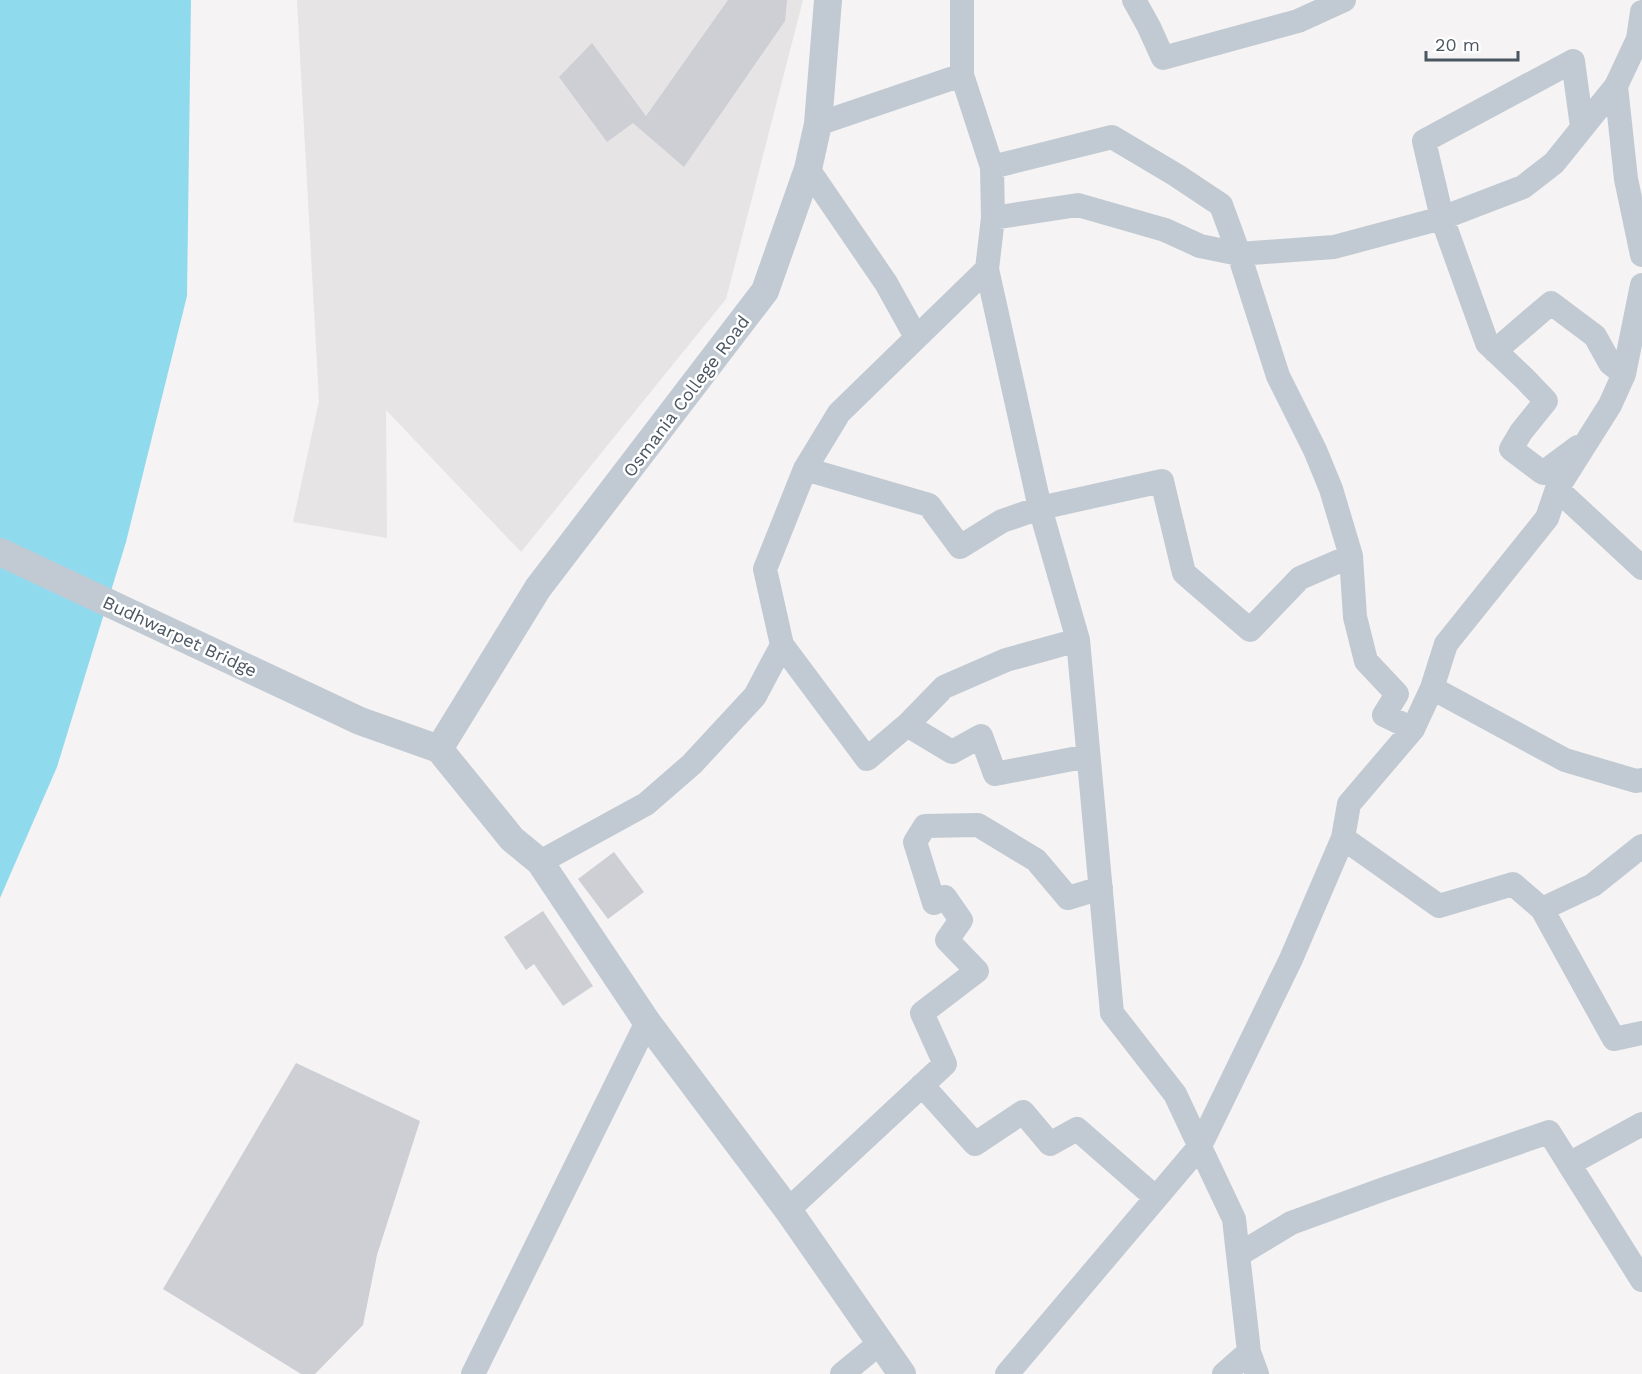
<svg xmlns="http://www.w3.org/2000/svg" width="1642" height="1374" viewBox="0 0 1642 1374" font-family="'Work Sans',sans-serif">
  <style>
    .education { fill: #e6e4e5 }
    .water { fill: #90daee }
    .building { fill: #cdcfd5 }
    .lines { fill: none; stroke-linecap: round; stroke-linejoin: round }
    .minor { stroke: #c1cad2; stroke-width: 24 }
    .tertiary { stroke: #c1cad2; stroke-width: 28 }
    .labels { text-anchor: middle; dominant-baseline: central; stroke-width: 5; stroke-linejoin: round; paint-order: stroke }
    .street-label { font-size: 18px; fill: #4a5661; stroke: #fff }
  </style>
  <rect width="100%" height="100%" fill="#f5f3f3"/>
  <path class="education" d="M 297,0 L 803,0 L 726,299 L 521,552 L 386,410 L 387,538 L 293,522 L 319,401 Z"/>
  <path class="water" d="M 0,0 L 191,0 L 187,296 L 126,542 L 57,767 L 0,898 Z"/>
  <path class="building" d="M 728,0 L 787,0 L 785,21 L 684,167 L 633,123 L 607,142 L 559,77 L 592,43 L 646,116 Z
    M 614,852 L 644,892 L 608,919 L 578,879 Z
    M 543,911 L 593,986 L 563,1006 L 534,964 L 526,970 L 504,937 Z
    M 296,1063 L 420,1121 L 377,1255 L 363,1325 L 315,1374 L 301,1374 L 163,1289 Z"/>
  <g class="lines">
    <path class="minor" d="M 962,0 L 962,75 L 992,167 L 993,218 L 987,269 L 1040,508 L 1078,640 L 1112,1013 L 1175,1094 L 1234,1219 L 1249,1352 L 1257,1374
      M 1134,0 L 1149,27 L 1163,58 L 1298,21 L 1344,0
      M 1616,86 L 1626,179 L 1642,255
      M 818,124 L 962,75
      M 992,167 L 1112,137 L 1176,175 L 1221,205 L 1239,254 L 1278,376 L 1315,450 L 1331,489 L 1351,556
      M 808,169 L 886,283 L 916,337
      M 993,218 L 1078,205 L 1165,230 L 1200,246 L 1239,254 L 1334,247 L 1442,218 L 1523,187 L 1554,163 L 1616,86 L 1638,39 L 1642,12
      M 1495,351 L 1551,303 L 1595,336 L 1610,363 L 1624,374
      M 1578,447 L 1543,473 L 1511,449 L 1521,432 L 1546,401 L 1525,379 L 1487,343 L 1442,218 L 1424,141 L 1573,61 L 1582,127
      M 805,469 L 929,505 L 960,547 L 1002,521 L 1040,508 L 1162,481 L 1184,573 L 1250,630 L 1300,578 L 1351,556 L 1355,617 L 1366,661 L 1397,694 L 1384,715 L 1413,729
      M 1557,489 L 1642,568
      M 782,645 L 867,759 L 907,725 L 952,752 L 981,736 L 995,774 L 1088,756
      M 1432,688 L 1565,760 L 1636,781 L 1642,780
      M 907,725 L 944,687 L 1006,660 L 1078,640
      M 1343,838 L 1439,906 L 1513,884 L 1542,909 L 1593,885 L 1642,846
      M 540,862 L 646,804 L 692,764 L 755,696 L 782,645 L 765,569 L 805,469 L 839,413 L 987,269
      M 1542,909 L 1614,1039 L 1642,1033
      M 922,1085 L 975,1144 L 1023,1112 L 1050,1144 L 1077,1129 L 1156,1198
      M 1569,1164 L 1642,1280
      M 788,1210 L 945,1064 L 922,1013 L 977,971 L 947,940 L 961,920 L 945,897 L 934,903 L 915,842 L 925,826 L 978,825 L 1036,860 L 1068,898 L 1101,888
      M 1238,1255 L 1291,1223 L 1384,1189 L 1549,1132 L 1569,1164 L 1642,1124
      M 473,1374 L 647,1022
      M 842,1374 L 880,1343
      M 1007,1374 L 1200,1146 L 1291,959 L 1343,838 L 1349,804 L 1413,729 L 1432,688 L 1446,644 L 1547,518 L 1557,489 L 1610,405 L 1624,374 L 1642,285
      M 1224,1374 L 1249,1352"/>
    <path class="tertiary" d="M 0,552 L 360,721 L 439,749 L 512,839 L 540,862 L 647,1022 L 788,1210 L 902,1374
      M 439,749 L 538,588 L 765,291 L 808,169 L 818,124 L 828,0"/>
  </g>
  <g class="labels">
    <g class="street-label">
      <text transform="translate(686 396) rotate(-53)">Osmania College Road</text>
      <text transform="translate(180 636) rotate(25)">Budhwarpet Bridge</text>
    </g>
  </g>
  <path d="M1426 51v9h92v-9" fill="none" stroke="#4a5661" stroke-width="3"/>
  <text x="1435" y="51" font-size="18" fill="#4a5661" stroke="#ffffff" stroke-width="4.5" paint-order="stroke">20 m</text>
</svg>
